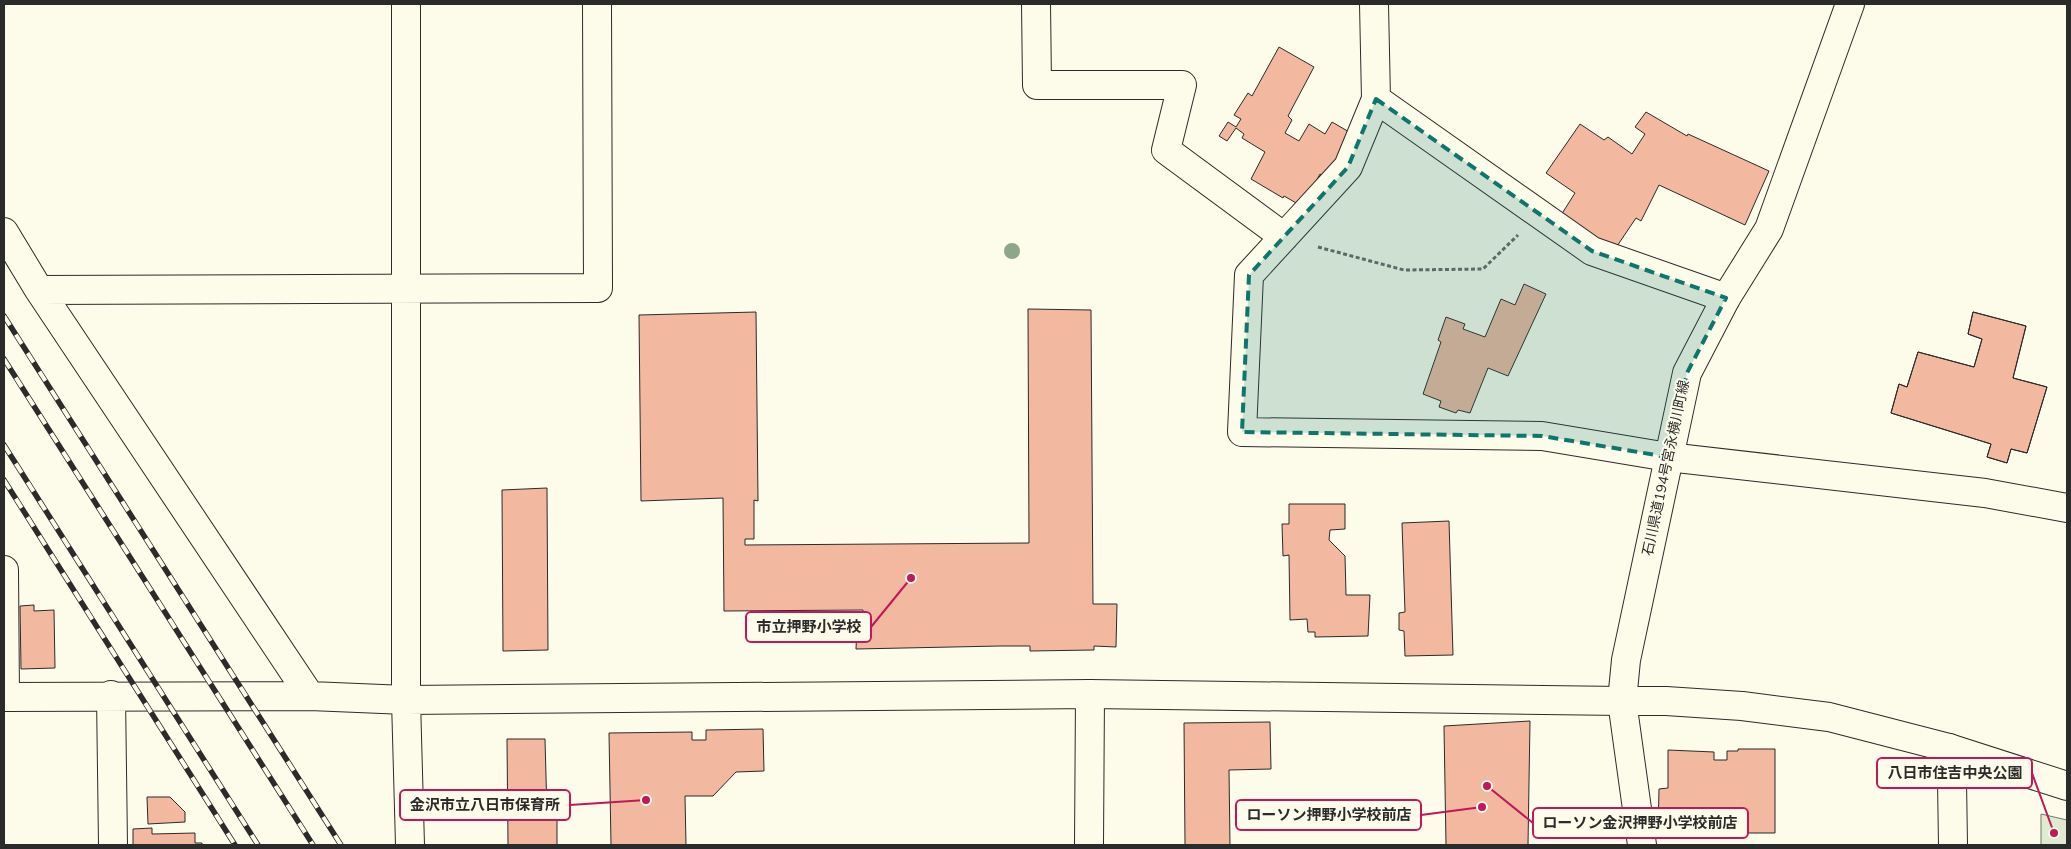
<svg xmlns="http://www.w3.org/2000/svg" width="2071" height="849" viewBox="0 0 2071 849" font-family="'Nunito Sans','Noto Sans JP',sans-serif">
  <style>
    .green { fill: #deebd1; stroke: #74746e }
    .building { fill: #f2b8a0; stroke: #2b2b2b }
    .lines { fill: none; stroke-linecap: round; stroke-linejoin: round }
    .street-casing { stroke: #2b2b2b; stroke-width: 30 }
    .secondary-casing { stroke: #2b2b2b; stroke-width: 30 }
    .path { stroke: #6a6964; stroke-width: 3; stroke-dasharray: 4 2.5; stroke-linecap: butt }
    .street { stroke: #fdfbea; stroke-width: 28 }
    .secondary { stroke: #fdfbea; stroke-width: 28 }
    .rail-casing { stroke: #2b2b2b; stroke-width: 5.5 }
    .rail { stroke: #fdfbea; stroke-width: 4; stroke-dasharray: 11; stroke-linecap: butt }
    .tree { fill: #8ea78a }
    .marked { fill: #0f766e; fill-opacity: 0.2; stroke: #0f766e; stroke-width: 4; stroke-dasharray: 10 6; stroke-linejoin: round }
    .labels { text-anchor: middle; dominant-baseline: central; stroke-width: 4; stroke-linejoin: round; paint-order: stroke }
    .street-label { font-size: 14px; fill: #2b2b2b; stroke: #fdfbea }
    .leader { fill: none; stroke: #c2185b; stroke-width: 2 }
    .callout-dot { fill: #c2185b; stroke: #fdfbea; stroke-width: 2 }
    .callout { fill: #fdfbea; stroke: #c2185b; stroke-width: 2 }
    .callout-label { font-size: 15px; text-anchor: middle; font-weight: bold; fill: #2b2b2b }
  </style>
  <rect width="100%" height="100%" fill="#fdfbea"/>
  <path class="green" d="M 2041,814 L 2067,820 L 2067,845 L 2041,845 Z"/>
  <path class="building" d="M 1279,47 L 1314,67 L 1288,116 L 1292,120 L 1285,133 L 1299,141 L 1309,124 L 1325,134 L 1332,122 L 1351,133 L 1326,178 L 1320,174 L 1304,203 L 1298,204 L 1284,196 L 1283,198 L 1251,179 L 1265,152 L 1242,138 L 1244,134 L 1236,128 L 1227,141 L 1219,136 L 1228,122 L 1236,127 L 1241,119 L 1234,115 L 1248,93 L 1252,96 Z
    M 1646,112 L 1687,136 L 1688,134 L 1769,171 L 1745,225 L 1659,185 L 1641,221 L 1636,218 L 1609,258 L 1556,223 L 1575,193 L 1546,173 L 1580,124 L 1604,140 L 1608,137 L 1632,154 L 1645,134 L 1635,127 Z
    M 1524,284 L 1546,294 L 1508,376 L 1488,368 L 1470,413 L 1458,410 L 1456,413 L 1439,407 L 1441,401 L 1423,394 L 1441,342 L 1438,340 L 1446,317 L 1465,324 L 1463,329 L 1485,337 L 1501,299 L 1515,305 Z
    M 1028,309 L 1091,310 L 1093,604 L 1117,604 L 1116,647 L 1094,646 L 1094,650 L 1030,651 L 1030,646 L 1000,646 L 856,649 L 857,626 L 863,625 L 863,610 L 724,611 L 723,498 L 641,501 L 639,315 L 756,312 L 758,501 L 754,500 L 754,539 L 745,539 L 745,545 L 1029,543 Z
    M 1973,312 L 2026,326 L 2013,378 L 2047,387 L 2027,453 L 2011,449 L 2007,463 L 1987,457 L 1991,444 L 1891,413 L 1899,384 L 1907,387 L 1918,352 L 1974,367 L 1982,339 L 1968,334 Z
    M 1973,312 L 2026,326 L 2013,378 L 2047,387 L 2027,453 L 2011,449 L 2007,463 L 1987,457 L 1991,444 L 1891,413 L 1899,384 L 1907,387 L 1918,352 L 1974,367 L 1982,339 L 1968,334 Z
    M 547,488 L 548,650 L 503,651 L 502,490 Z
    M 1289,504 L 1345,504 L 1345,529 L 1330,530 L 1329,540 L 1345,556 L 1346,595 L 1370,595 L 1368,636 L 1315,637 L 1315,632 L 1308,632 L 1307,619 L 1290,620 L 1289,555 L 1283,556 L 1282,524 L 1289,524 Z
    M 1449,521 L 1453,655 L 1405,656 L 1404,631 L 1399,630 L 1399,613 L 1405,612 L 1402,523 Z
    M 34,605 L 34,611 L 54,610 L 55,668 L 21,669 L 20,606 Z
    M 1530,721 L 1528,845 L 1446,845 L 1444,726 Z
    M 1270,722 L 1271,769 L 1229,770 L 1230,845 L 1185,845 L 1184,723 Z
    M 763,729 L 764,771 L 736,772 L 713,796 L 685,796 L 686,845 L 611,845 L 609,733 L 692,732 L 692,740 L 706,740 L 706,730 Z
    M 507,739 L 545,739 L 547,813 L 557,812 L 557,845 L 508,845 Z
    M 1738,749 L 1775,749 L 1775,833 L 1727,833 L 1727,828 L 1714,829 L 1714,834 L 1658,833 L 1659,789 L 1668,788 L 1668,750 L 1714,752 L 1714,760 L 1727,760 L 1727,751 L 1738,751 Z
    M 147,797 L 170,797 L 185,812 L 185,822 L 148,824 Z
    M 152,828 L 152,834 L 195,833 L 195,843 L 202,843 L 202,845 L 133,845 L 133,829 Z"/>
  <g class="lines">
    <g class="street-casing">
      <path id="street" d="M 406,4 L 406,700 L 410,845
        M 1036,4 L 1037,85 L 1182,85 L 1166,150 L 1284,237
        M 1374,4 L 1376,99 L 1348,167 L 1249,275 L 1242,432 L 1542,436 L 1668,457 L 1985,493 L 2067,508
        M 1376,99 L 1592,251 L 1726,298
        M 4,232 L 39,290 L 310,696
        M 39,290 L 598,288 L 597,4
        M 4,570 L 5,697
        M 111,695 L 113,845
        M 4,697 L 310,696 L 406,700 L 1090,694 L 1622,701
        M 1949,748 L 1952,781 L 1953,845
        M 1089,845 L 1090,694"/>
    </g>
    <g class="secondary-casing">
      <path id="secondary" d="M 1622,701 L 1666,701 L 1742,706 L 1829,717 L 1949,748 L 2067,786
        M 1642,845 L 1622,701 L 1626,660 L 1687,373 L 1726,298 L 1769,229 L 1850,4"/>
    </g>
    <path class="path" d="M 1318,247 L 1404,270 L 1483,269 L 1518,235"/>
    <use href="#street" class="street"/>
    <use href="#secondary" class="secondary"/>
    <g class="rail-casing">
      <path id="rail" d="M 4,316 L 341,845
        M 4,359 L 313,845
        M 4,445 L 258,845
        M 4,480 L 235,845"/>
    </g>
    <use href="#rail" class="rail"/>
  </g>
  <circle class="tree" cx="1012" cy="251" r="8"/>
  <path class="marked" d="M 1376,99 L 1592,251 L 1726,298 L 1687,373 L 1668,457 L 1542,436 L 1242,432 L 1249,275 L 1348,167 Z"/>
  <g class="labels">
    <g class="street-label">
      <text transform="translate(1666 468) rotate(-78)">石川県道194号宮永横川町線</text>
    </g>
  </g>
  <path class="leader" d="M911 578L871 627M2054 833L2032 773M646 800L570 805M1482 807L1421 815M1487 786L1533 823"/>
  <g class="callout-dot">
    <circle cx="911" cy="578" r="5"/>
    <circle cx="2054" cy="833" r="5"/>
    <circle cx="646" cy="800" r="5"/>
    <circle cx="1482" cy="807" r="5"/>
    <circle cx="1487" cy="786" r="5"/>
  </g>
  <g class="callout">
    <rect x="746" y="612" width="125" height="30" rx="5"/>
    <rect x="1877" y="758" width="155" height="30" rx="5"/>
    <rect x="400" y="790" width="170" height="30" rx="5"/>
    <rect x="1236" y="800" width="185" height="30" rx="5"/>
    <rect x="1533" y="808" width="215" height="30" rx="5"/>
  </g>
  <g class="callout-label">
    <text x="809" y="632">市立押野小学校</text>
    <text x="1955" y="778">八日市住吉中央公園</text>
    <text x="485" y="810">金沢市立八日市保育所</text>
    <text x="1329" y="820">ローソン押野小学校前店</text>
    <text x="1640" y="828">ローソン金沢押野小学校前店</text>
  </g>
  <rect width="2071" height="849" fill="none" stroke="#2b2b2b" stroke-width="10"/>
</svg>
